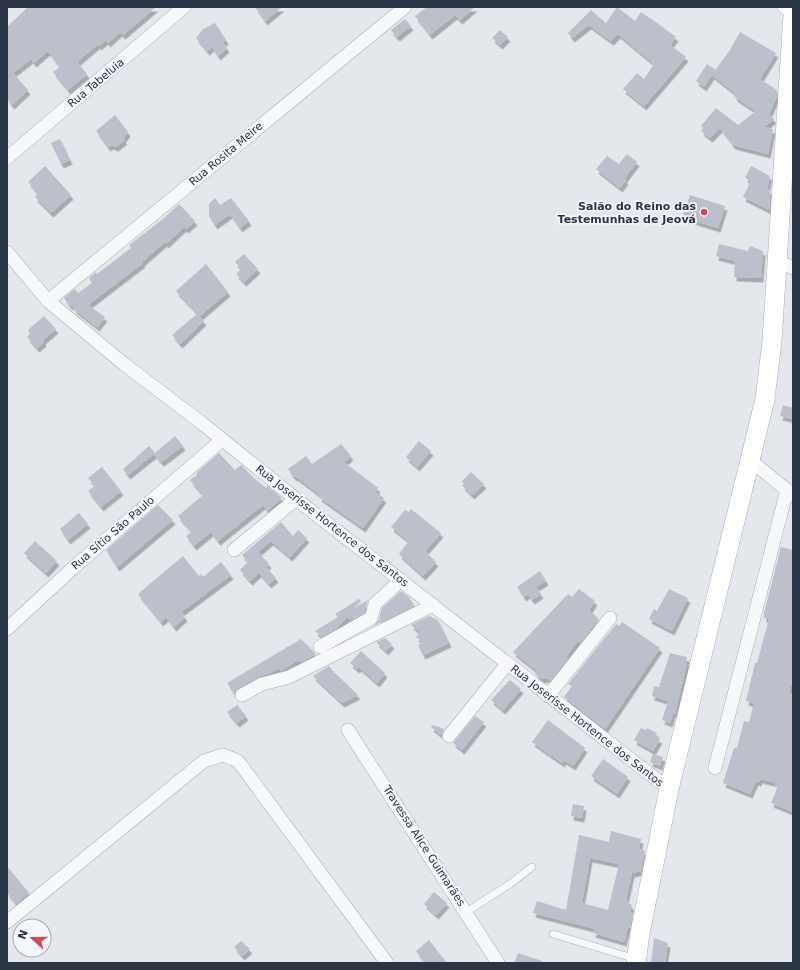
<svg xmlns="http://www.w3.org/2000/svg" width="800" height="970" viewBox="0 0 800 970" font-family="'DejaVu Sans',sans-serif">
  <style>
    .building { fill: #bbc0ca; fill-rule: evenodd; filter: url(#shadow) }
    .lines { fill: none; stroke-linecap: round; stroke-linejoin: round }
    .service-casing { stroke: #a9aeb7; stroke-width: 8 }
    .minor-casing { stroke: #a9aeb7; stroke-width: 14 }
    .secondary-casing { stroke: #a9aeb7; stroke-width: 20 }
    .service { stroke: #f7f8fa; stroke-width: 7 }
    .minor { stroke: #f7f8fa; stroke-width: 13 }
    .secondary { stroke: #fff; stroke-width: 19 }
    .poi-dot { fill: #d1495b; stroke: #f4f6f9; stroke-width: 1.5 }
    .labels { text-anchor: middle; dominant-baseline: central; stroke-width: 3.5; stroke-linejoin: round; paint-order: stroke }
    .street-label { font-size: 11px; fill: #2b3445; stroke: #f4f6f9 }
    .poi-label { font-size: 11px; font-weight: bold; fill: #2b3445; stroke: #f4f6f9; text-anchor: end }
  </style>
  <defs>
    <filter id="shadow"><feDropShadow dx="2.5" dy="4.5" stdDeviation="0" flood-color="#0004"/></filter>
  </defs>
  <rect width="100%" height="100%" fill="#e4e7ec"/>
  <path class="building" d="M 28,7 L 156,7 L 123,35 L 120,32 L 108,43 L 106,40 L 99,46 L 98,44 L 77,62 L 87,74 L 68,90 L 53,72 L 60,67 L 48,51 L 34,63 L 31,59 L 13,73 L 28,90 L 12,105 L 7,99 L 7,27 Z
    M 255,7 L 282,7 L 265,21 Z
    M 427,7 L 475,7 L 460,20 L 455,15 L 430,35 L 415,16 Z
    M 617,7 L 635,21 L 641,12 L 657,23 L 676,37 L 670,45 L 686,57 L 644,106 L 623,89 L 637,73 L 644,79 L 654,64 L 618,34 L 611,41 L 589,25 L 572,38 L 568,33 L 591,10 L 606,23 Z
    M 405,19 L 411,26 L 397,37 L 391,30 Z
    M 215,23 L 226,40 L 223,43 L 227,48 L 218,56 L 212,47 L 207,51 L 196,38 L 203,29 Z
    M 500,30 L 508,37 L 500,45 L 492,38 Z
    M 740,32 L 776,53 L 760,79 L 777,90 L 777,96 L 769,114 L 774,119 L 764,127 L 773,129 L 768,154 L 733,145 L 720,128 L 710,138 L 701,131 L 703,128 L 701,126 L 716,108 L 738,125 L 756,111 L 736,98 L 734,95 L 735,93 L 712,75 L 704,87 L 696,81 L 707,64 L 716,70 L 713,73 L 730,50 Z
    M 115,115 L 128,132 L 123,139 L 125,140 L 116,147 L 111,145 L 108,147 L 96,131 Z
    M 60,139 L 70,160 L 61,164 L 51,143 Z
    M 627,154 L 637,162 L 624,179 L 626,180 L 620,188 L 596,169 L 607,156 L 619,164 Z
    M 45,166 L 71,195 L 51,213 L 35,197 L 38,193 L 28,182 Z
    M 751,166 L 770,176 L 767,189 L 770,191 L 769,210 L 743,197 L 751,181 L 745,178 Z
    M 690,195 L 725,206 L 718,228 L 682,217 Z
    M 215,198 L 220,205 L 231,198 L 249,221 L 240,228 L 230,214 L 215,225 L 209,216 L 209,204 Z
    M 179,204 L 195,221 L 186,229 L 184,227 L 166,244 L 165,242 L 142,262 L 143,263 L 88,305 L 105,317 L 97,327 L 75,310 L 72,305 L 70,306 L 64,298 L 75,289 L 78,293 L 92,283 L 89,278 L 96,272 L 97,274 L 131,248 L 129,245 L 163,219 Z
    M 719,244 L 748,251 L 750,246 L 763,251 L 761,278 L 734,277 L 735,261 L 716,256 Z
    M 244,254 L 258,269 L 244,282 L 236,274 L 241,269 L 235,262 Z
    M 206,264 L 228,292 L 200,316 L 176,291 Z
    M 197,314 L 204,321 L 180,344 L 172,335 Z
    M 44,316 L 56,329 L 43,340 L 44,342 L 37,348 L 27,337 L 30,333 L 28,330 Z
    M 783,405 L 793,408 L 793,419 L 780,416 Z
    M 175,436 L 183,446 L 163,461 L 161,462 L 154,454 L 128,475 L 123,469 L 149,446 L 155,453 Z
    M 419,441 L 431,451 L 417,467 L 406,457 Z
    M 341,444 L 351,456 L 344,462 L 378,488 L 375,492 L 384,498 L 363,528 L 319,497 L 320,495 L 295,476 L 294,477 L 288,469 L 306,456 L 312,464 Z
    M 219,453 L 235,470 L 241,465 L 255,479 L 266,488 L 268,486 L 282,498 L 267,511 L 263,505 L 218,541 L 211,532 L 194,546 L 186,536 L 192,532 L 178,516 L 203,495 L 190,480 L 197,475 L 196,473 Z
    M 102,467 L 121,491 L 101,507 L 88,491 L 95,486 L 88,478 Z
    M 471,472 L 484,484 L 472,495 L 462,485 L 464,484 L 462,481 Z
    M 158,505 L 173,520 L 117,567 L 106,550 Z
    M 411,509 L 441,533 L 425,551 L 436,562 L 423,576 L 399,554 L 409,541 L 391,527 L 405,510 L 409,512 Z
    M 79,513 L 88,524 L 68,540 L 60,529 Z
    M 281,522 L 293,536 L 298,530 L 307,538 L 290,557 L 271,541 L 258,552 L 269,564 L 266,567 L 276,578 L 269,584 L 259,573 L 250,581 L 240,570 L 248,562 L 242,555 Z
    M 35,541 L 57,561 L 46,573 L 24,553 Z
    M 781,547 L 793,550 L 793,679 L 789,693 L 793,694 L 793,812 L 771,803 L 778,786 L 775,786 L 776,783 L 760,779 L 759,782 L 756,781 L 750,794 L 723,783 L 734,748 L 737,748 L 744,721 L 749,722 L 754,703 L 746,701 L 755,663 L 757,663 L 769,619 L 764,618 L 764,613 Z
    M 183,556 L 199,576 L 201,574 L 203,577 L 221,562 L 231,575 L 181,612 L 185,617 L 174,627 L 166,617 L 161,622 L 138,594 Z
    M 540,571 L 546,581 L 536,587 L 541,594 L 532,600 L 528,594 L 524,597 L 517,587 Z
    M 579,589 L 595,601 L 589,610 L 599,619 L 580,643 L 578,641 L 566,656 L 568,658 L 550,681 L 547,678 L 541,679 L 535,674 L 537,671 L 513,652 L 568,594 L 572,597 Z
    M 669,589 L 688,598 L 672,631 L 649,619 L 654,609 L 657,611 Z
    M 401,591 L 409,597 L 414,606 L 373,626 L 379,620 L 382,608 Z
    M 359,599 L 361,601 L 353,609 L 368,600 L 364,613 L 351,620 L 347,617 L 336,629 L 322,637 L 315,631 L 338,617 L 335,614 Z
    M 429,616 L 438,620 L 449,643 L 423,655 L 418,645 L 423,642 L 416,637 L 420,632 L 411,625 Z
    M 622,622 L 660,648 L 605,729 L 564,697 L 572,686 L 568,684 L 616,624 L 619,626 Z
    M 385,638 L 392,644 L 386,651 L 376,642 Z
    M 301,639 L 316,654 L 301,662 L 298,660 L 281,671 L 279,668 L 271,673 L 260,676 L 238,688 L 234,693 L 227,683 Z
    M 361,651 L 385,673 L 377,683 L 359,667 L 357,669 L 350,663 Z
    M 670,653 L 687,657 L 686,662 L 687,663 L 675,714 L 673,713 L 670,723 L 662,720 L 668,701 L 652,696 L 654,686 L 659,687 Z
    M 329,666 L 332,670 L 358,695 L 342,703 L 313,676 Z
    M 510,680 L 521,689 L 503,710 L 491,700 Z
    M 237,705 L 246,716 L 237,723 L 227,712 Z
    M 475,716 L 484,722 L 462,750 L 453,743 Z
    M 548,720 L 585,748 L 573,766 L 564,760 L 562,763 L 532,742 Z
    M 433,725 L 444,729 L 441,735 L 431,727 Z
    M 641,728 L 646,730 L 647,728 L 657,733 L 655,737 L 660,739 L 653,751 L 634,740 Z
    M 653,754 L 663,757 L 660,766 L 650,762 Z
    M 603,759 L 628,777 L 617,794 L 591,776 Z
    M 573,804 L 584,806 L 582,818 L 571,816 Z
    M 611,831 L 641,839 L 639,849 L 645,851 L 641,871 L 632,873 L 626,900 L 632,906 L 630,912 L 633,914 L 630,928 L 628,927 L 624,942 L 593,933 L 595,929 L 533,913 L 537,901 L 566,910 L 579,835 L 609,842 ZM 590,858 L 619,864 L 608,910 L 582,903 Z
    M 7,866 L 29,893 L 16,904 L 7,893 Z
    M 434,892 L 447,903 L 436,915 L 424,904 Z
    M 654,938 L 668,943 L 665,963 L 651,963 Z
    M 429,940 L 440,954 L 447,963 L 426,963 L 416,951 Z
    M 241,941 L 250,949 L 242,956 L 234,947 Z
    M 518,953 L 542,961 L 542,963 L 514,963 Z"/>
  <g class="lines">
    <g class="service-casing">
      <path id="service" d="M 466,912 L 510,884 L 532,867
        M 553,934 L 636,959"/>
    </g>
    <g class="minor-casing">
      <path id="minor" d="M 784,7 L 793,12
        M 7,158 L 184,7
        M 7,252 L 48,301 L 124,364 L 203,424 L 296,499 L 669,789
        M 777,261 L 793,268
        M 48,301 L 405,7
        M 750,460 L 793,495
        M 234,550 L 296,499
        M 7,629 L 73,568 L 222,440
        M 320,647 L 371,618 L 375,604 L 401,580
        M 242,695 L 262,684 L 289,677 L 433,605
        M 548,696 L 610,618
        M 348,730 L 498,963
        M 449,736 L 507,664
        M 715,768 L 787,490
        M 7,922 L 204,761 L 223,755 L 238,761 L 387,963"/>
    </g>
    <g class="secondary-casing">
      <path id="secondary" d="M 636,963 L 640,933 L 669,789 L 765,399 L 772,341 L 793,15"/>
    </g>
    <use href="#service" class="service"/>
    <use href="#minor" class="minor"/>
    <use href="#secondary" class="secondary"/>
  </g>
  <circle class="poi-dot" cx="704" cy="212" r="4"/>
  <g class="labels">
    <g class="street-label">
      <text transform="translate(96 83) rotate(-40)">Rua Tabeluia</text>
      <text transform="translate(226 154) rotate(-40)">Rua Rosita Meire</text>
      <text transform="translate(332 526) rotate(38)">Rua Joserísse Hortence dos Santos</text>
      <text transform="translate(113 533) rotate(-41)">Rua Sítio São Paulo</text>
      <text transform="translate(587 726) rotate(38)">Rua Joserísse Hortence dos Santos</text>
      <text transform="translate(424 846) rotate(57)">Travessa Alice Guimarães</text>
    </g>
    <g class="poi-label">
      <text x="696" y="206">Salão do Reino das<tspan x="696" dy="13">Testemunhas de Jeová</tspan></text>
    </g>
  </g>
  <rect width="800" height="970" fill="none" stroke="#2b3445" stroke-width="16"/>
  <g transform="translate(32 938) rotate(291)"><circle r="19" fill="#f4f6f9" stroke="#a4a8b1"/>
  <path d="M0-3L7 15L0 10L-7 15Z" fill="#d1495b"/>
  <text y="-6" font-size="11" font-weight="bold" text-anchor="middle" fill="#2b3445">N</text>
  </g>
</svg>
